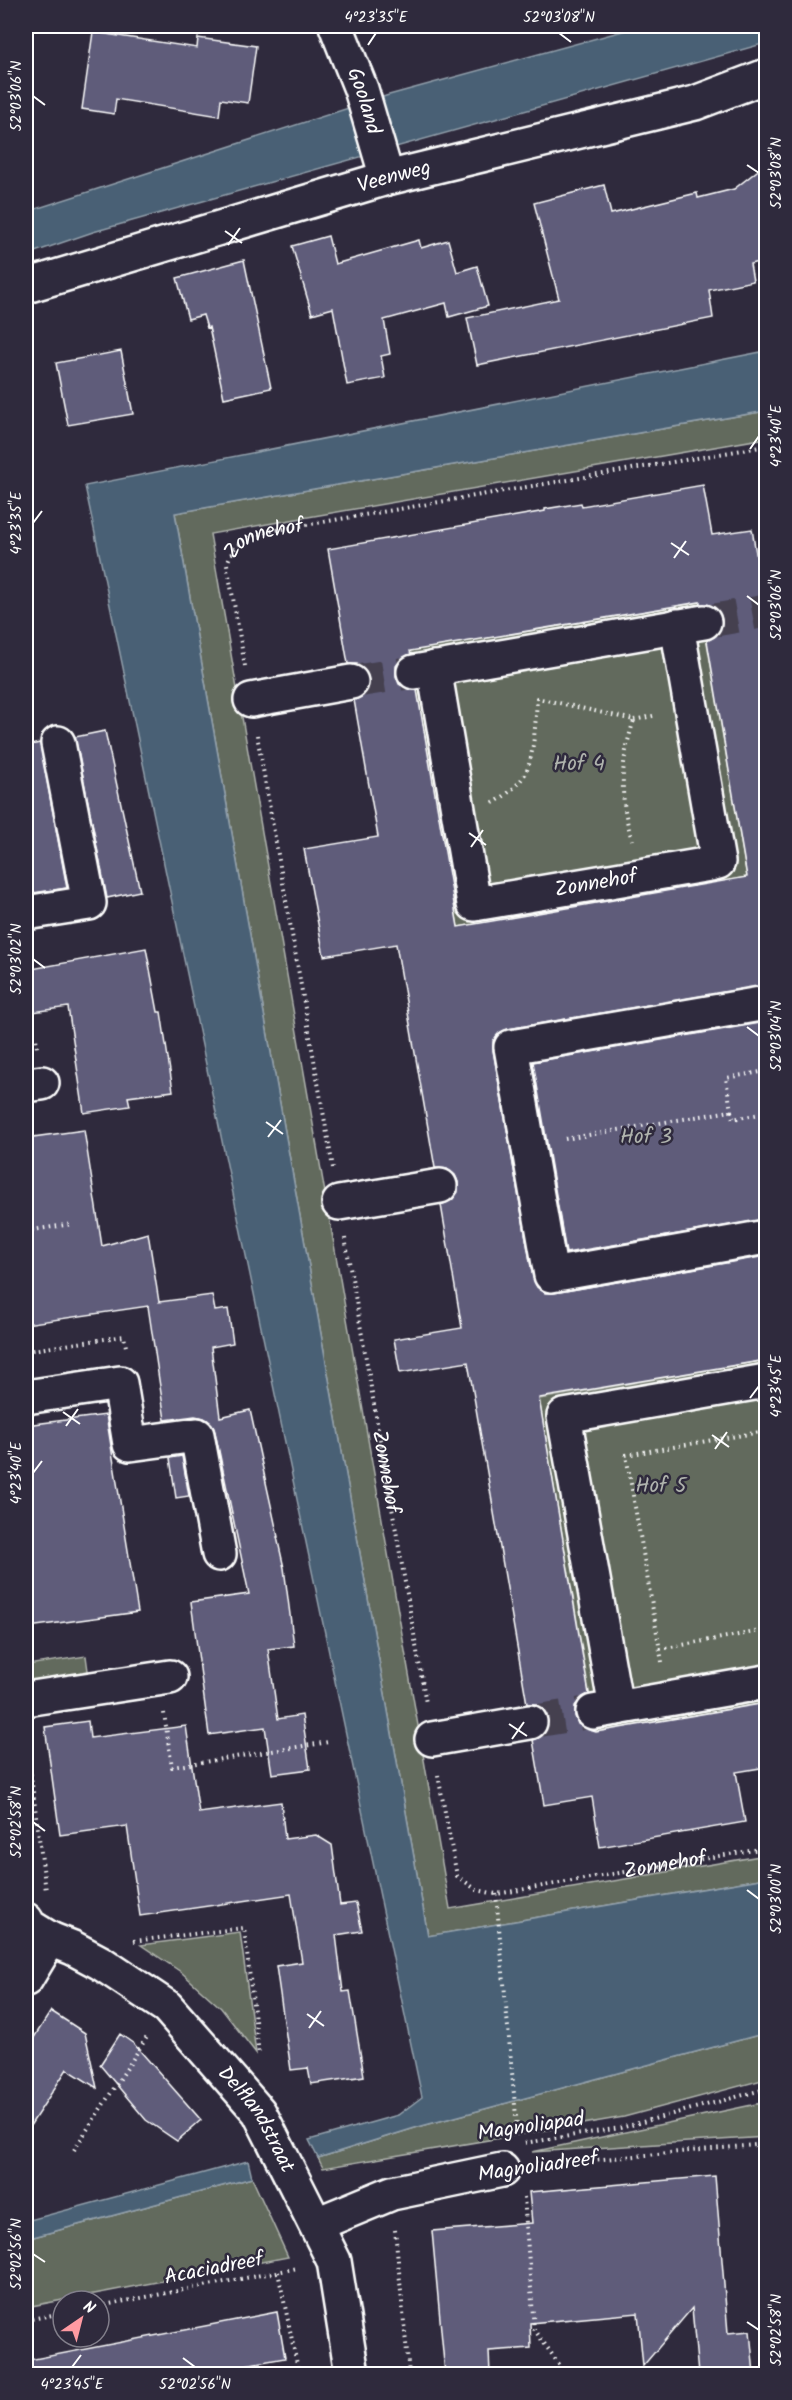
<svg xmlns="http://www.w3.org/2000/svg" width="792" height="2400" viewBox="0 0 792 2400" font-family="Kalam,sans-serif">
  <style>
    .green { fill: #626a5d; stroke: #b0b4ae; stroke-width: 1.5 }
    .water { fill: #4a6174; stroke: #92a0ac; stroke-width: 1.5 }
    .building { fill: #5e5c7a; stroke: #fff; stroke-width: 1.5; fill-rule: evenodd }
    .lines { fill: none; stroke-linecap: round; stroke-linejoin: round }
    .minor-tunnel { stroke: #443f50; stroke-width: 33; stroke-dasharray: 33 16; stroke-linecap: butt }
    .minor-casing { stroke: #fff; stroke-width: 38 }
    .path { stroke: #fff; stroke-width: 4; stroke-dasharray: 1.5 4.5; stroke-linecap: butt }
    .minor { stroke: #2f2a3d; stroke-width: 33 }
    .ticks { fill: none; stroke: #fff; stroke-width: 2 }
    .labels { text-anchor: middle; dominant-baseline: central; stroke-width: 5; stroke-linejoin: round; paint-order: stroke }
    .street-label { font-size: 21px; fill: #fff; stroke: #2f2a3d }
    .park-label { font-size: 21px; fill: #b0b4ae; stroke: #2f2a3d }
    .neatline { fill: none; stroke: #fff; stroke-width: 2 }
    .ticks-label { font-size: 15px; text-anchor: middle; fill: #fff }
  </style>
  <rect width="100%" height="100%" fill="#2f2a3d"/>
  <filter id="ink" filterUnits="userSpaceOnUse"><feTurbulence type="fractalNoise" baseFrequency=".0167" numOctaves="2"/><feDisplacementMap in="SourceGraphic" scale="12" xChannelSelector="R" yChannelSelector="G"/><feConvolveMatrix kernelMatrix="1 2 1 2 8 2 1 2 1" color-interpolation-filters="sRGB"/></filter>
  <g filter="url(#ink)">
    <path class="green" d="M 766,411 L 766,438 L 210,534 L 450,1909 L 766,1855 L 766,1878 L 428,1936 L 175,513 Z
      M 700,602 L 747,877 L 458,927 L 410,651 Z
      M 766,1360 L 766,1703 L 596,1732 L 539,1399 Z
      M 86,1656 L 89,1678 L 31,1686 L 27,1665 Z
      M 240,1932 L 256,2053 L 221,2008 L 181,1972 L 141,1945 Z
      M 766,2033 L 766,2079 L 624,2117 L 323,2168 L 318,2158 L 418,2127 Z
      M 766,2102 L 766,2137 L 532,2152 Z
      M 252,2178 L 288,2257 L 26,2307 L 26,2239 Z"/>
    <path class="water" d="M 641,26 L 766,26 L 766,43 L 93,232 L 26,255 L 26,212 L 389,95 Z
      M 766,351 L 766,411 L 175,513 L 428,1936 L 766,1878 L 766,2033 L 418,2127 L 318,2158 L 309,2140 L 398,2115 L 422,2097 L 85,486 Z
      M 248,2161 L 252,2178 L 26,2239 L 26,2221 Z"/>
    <path class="building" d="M 93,32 L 197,48 L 198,38 L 256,46 L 248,103 L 221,99 L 219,116 L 116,99 L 114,114 L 82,109 Z
      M 766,164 L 766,260 L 750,264 L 753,281 L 709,290 L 713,318 L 477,365 L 467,318 L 559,299 L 534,203 L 604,185 L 611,214 L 697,193 L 698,198 L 734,189 Z
      M 328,236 L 335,264 L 419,240 L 421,248 L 448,240 L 457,272 L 477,266 L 488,306 L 449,317 L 446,303 L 384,320 L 390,354 L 381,356 L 385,378 L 347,385 L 333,308 L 312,314 L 292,246 Z
      M 244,260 L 271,388 L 224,398 L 209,327 L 207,328 L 203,315 L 188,319 L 177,278 Z
      M 121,351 L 133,414 L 68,425 L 56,363 Z
      M 703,485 L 712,535 L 752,529 L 766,614 L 766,985 L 508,1029 L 499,1033 L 493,1041 L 493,1050 L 533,1278 L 537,1287 L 545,1293 L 554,1293 L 766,1256 L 766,1360 L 539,1398 L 589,1694 L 581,1698 L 575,1706 L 575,1716 L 578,1724 L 586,1729 L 596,1732 L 766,1703 L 766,1767 L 736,1772 L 745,1822 L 600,1847 L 592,1797 L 544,1805 L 533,1740 L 542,1736 L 547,1729 L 549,1719 L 544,1710 L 536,1704 L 527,1704 L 468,1362 L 400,1373 L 394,1339 L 462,1328 L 441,1205 L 452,1200 L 458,1192 L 458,1182 L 455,1175 L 447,1169 L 435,1168 L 396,944 L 324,956 L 304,849 L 378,837 L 354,700 L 363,696 L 368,689 L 369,679 L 365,669 L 357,664 L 348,664 L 328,549 L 545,511 L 545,509 L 581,503 L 582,506 ZM 700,602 L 700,604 L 711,605 L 718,610 L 722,618 L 722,628 L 716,636 L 707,641 L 747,877 L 458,927 L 417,690 L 407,689 L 399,684 L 396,676 L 396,666 L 402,658 L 411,654 L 410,651 Z
      M 105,731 L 140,891 L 107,898 L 75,737 Z
      M 40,743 L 67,888 L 26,894 L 26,746 Z
      M 146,948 L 158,1012 L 161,1012 L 173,1091 L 128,1097 L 130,1106 L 84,1113 L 68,1007 L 26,1013 L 26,970 Z
      M 766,1022 L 766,1219 L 566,1253 L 533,1062 Z
      M 84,1130 L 102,1246 L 148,1233 L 159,1302 L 212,1295 L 215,1311 L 228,1309 L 233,1343 L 211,1347 L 220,1417 L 250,1410 L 278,1537 L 277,1537 L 284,1568 L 294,1646 L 268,1649 L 278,1719 L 302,1715 L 310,1769 L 272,1774 L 265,1727 L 209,1735 L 191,1602 L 249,1594 L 215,1432 L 212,1424 L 204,1418 L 195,1416 L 165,1420 L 148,1306 L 26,1324 L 26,1138 Z
      M 106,1415 L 138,1612 L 29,1627 L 28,1624 L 26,1625 L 26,1425 Z
      M 182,1456 L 189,1496 L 176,1498 L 170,1458 Z
      M 88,1721 L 90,1738 L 186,1726 L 199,1813 L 281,1802 L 285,1839 L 316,1835 L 332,1845 L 340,1905 L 356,1903 L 362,1931 L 336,1935 L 343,1992 L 350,1991 L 364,2076 L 311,2084 L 308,2068 L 291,2070 L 276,1966 L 302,1962 L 291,1894 L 140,1916 L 127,1826 L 60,1835 L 45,1727 Z
      M 51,2011 L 85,2033 L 97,2088 L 67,2069 L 26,2132 L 26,2050 Z
      M 120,2034 L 134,2044 L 201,2120 L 177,2141 L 146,2120 L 100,2065 Z
      M 715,2176 L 728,2333 L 750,2331 L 754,2374 L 698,2374 L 692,2308 L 643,2366 L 638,2313 L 530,2323 L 531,2348 L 489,2351 L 490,2374 L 445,2374 L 432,2231 L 532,2223 L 529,2192 Z
      M 277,2312 L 285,2358 L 194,2374 L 30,2374 L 29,2360 Z"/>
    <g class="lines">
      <path class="minor-tunnel" d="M 704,622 L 766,611
        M 351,682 L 414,672
        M 530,1722 L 593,1712"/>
      <g class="minor-casing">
        <g id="minor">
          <path id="s4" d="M 336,26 L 361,89 L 387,178"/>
          <path id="s5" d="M 26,286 L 387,178 L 695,103 L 766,76"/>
          <path id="s6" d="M 434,668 L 474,904 L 710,864 L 718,862 L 677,626"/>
          <path d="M 414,672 L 704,622"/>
          <path d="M 251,700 L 351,682"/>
          <path d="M 26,913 L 89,903 L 58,743"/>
          <path d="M 766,1003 L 511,1047 L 551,1275 L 766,1237"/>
          <path d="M 26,1085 L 42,1083"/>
          <path d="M 339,1203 L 440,1186"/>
          <path d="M 26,1397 L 120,1383 L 130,1444 L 197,1435 L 219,1554"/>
          <path d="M 26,1699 L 170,1677"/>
          <path d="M 616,1708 L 564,1416 L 766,1381"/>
          <path d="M 593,1712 L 766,1682"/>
          <path d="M 432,1739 L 530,1722"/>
          <path d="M 26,1920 L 29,1926 L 50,1939 L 26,1979"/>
          <path id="s7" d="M 50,1939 L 73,1948 L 101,1963 L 167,2007 L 259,2112 L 334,2261 L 352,2374"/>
          <path d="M 317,2224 L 392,2193 L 502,2170"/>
        </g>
      </g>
      <g class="path">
        <path id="s1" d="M 245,666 L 227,564 C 235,541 243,540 265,532 L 766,446"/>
        <path d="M 634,720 L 657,715"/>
        <path d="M 257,735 L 333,1168"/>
        <path d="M 493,803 C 503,798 519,785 525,774 C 534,759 536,716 537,698 L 634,720 C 620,763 619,797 632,840"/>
        <path d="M 26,1040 L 36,1038 L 37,1048"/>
        <path d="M 731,1111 L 733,1119 L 766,1113"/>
        <path d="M 565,1139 L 731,1111 L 726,1078 L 766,1071"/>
        <path d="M 26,1231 L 72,1224"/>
        <path id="s2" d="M 345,1238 L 426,1703"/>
        <path d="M 26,1351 L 124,1336 L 126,1347"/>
        <path d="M 660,1649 L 766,1630"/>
        <path d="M 662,1662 L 626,1455 L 766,1431"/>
        <path d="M 164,1713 L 172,1767 L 329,1742"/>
        <path d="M 26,1738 L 46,1891"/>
        <path id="s3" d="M 438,1775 L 457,1876 L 477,1890 L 496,1894 L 766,1848"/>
        <path d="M 496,1894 L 518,2139"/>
        <path d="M 134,1941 L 244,1928 L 259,2054"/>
        <path d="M 525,2143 L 620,2128 L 766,2089"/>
        <path d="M 74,2150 L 147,2037"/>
        <path d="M 538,2165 L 766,2144"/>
        <path d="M 524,2197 L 534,2329 L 566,2374"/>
        <path d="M 395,2230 L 409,2374"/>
        <path d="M 278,2272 L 299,2374"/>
        <path d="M 99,2306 L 298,2268"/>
        <path d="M 26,2320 L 63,2313"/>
        <path d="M 26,2366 L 27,2374"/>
      </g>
      <use href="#minor" class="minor"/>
    </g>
  </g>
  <path class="ticks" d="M 559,33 L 571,42M 368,45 L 376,33M 33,96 L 45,105M 747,165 L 759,173M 225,231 L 242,243M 228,245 L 240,228M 750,449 L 759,436M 33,523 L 42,511M 671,543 L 689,555M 674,558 L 686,541M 747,596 L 759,605M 469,833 L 486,845M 471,847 L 483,830M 33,959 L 45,968M 747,1027 L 759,1036M 266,1122 L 283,1134M 268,1137 L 281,1120M 750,1398 L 759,1386M 63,1412 L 80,1424M 66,1426 L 78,1409M 712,1435 L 729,1447M 715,1449 L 727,1432M 33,1473 L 42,1461M 509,1724 L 527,1736M 512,1739 L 524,1722M 33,1822 L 45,1831M 747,1890 L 759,1899M 307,2014 L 324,2026M 309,2028 L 321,2011M 33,2254 L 45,2262M 747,2322 L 759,2330M 183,2358 L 195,2367M 72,2367 L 81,2355"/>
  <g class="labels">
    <g class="street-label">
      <text stroke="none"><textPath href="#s4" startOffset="80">Gooland</textPath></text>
      <text stroke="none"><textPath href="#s5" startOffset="384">Veenweg</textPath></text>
      <text stroke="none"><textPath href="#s1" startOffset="153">Zonnehof</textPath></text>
      <text stroke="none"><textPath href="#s6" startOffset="363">Zonnehof</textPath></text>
      <text stroke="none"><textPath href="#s2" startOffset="237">Zonnehof</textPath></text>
      <text stroke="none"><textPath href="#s3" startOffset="318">Zonnehof</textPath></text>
      <text stroke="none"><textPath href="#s7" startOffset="280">Delflandstraat</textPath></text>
      <text transform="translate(531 2127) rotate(-8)">Magnoliapad</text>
      <text transform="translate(538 2167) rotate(-8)">Magnoliadreef</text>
      <text transform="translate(214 2269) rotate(-11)">Acaciadreef</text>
    </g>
    <g class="park-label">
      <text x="579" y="764">Hof 4</text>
      <text x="646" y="1137">Hof 3</text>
      <text x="661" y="1486">Hof 5</text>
    </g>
  </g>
  <rect width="792" height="2400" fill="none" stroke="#2f2a3d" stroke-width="66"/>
  <g transform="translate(81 2319) rotate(35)"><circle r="28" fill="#2f2a3d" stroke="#827f8b" stroke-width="1.5"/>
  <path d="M0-4.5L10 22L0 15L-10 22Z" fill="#ff9aa2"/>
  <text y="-9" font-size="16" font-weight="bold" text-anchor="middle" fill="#ffffff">N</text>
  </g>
  <rect x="33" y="33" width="726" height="2334" class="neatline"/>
  <g class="ticks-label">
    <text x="376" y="22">4°23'35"E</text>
    <text x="559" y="22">52°03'08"N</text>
    <text transform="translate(16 96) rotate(-90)" y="5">52°03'06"N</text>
    <text transform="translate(776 173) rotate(-90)" y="5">52°03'08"N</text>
    <text transform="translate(776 436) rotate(-90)" y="5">4°23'40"E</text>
    <text transform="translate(16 523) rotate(-90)" y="5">4°23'35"E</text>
    <text transform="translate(776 605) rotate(-90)" y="5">52°03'06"N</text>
    <text transform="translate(16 959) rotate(-90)" y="5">52°03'02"N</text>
    <text transform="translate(776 1036) rotate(-90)" y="5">52°03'04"N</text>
    <text transform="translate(776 1386) rotate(-90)" y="5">4°23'45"E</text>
    <text transform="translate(16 1473) rotate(-90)" y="5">4°23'40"E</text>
    <text transform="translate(16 1822) rotate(-90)" y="5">52°02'58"N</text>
    <text transform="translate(776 1899) rotate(-90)" y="5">52°03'00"N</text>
    <text transform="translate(16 2254) rotate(-90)" y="5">52°02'56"N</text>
    <text transform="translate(776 2330) rotate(-90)" y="5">52°02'58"N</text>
    <text x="72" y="2389">4°23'45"E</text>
    <text x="195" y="2389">52°02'56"N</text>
  </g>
</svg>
